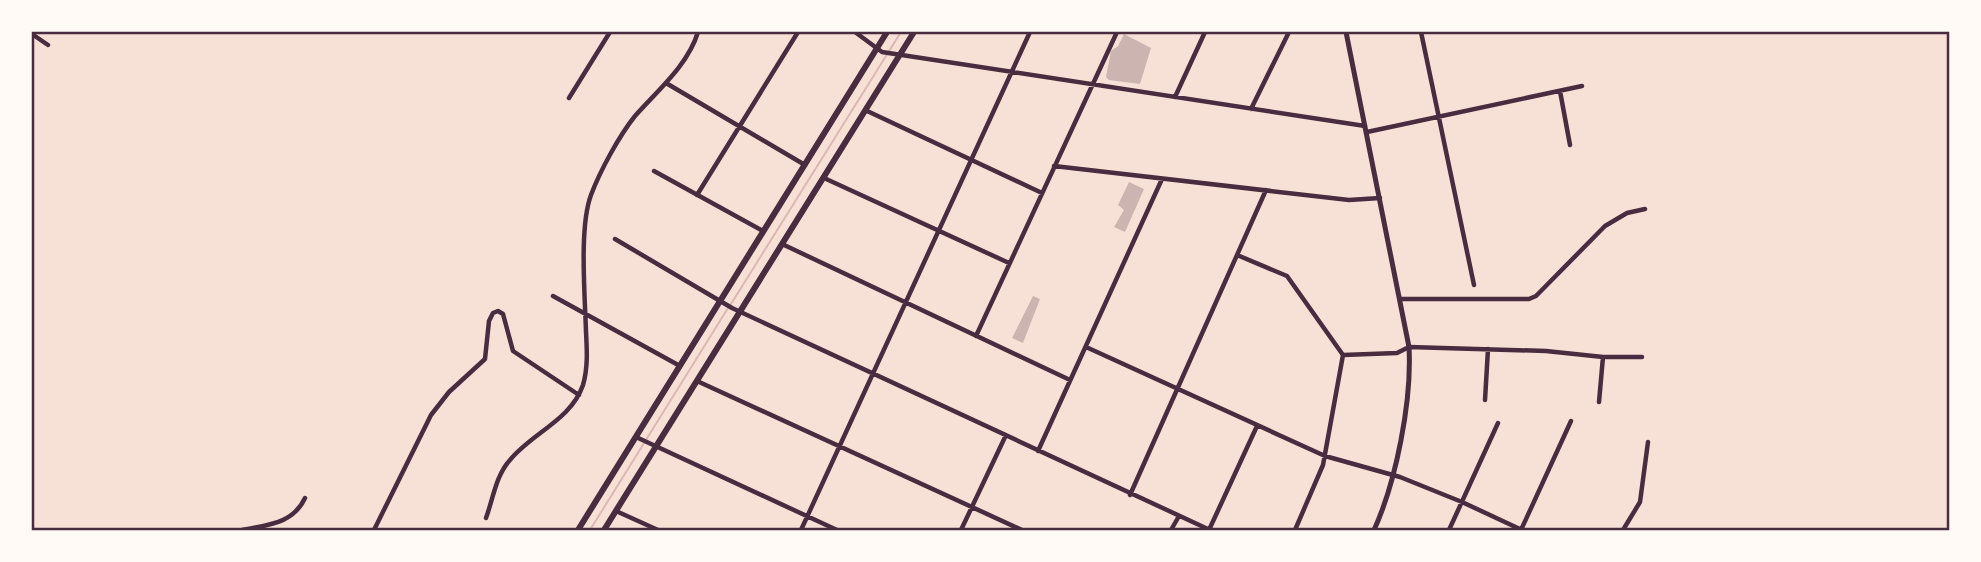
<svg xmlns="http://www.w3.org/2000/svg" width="1981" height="562" viewBox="0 0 1981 562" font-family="'Times New Roman',serif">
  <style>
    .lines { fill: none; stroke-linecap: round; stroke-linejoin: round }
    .stream { stroke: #dcb8b0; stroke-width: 2 }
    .building { fill: #ccb4b1 }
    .minor { stroke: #4a2c40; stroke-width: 4.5 }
    .secondary { stroke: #4a2c40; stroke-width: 5 }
    .primary { stroke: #4a2c40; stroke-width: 6 }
    .neatline { fill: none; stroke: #4a2c40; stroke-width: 2.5 }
  </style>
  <rect width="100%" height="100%" fill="#f7e1d7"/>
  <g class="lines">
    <path class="stream" d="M 731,304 L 901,32
      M 590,530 L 728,308"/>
  </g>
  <path class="building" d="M 1124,34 L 1151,48 L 1140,84 L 1109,80 L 1106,77 L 1111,51 L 1118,46 Z
    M 1129,182 L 1144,189 L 1125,232 L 1114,227 L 1124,210 L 1118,205 Z
    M 1033,296 L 1040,299 L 1023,343 L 1012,338 Z"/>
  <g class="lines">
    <path class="minor" d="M 855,32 L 882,52 L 1365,126
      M 1421,32 L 1474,285
      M 32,34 L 48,45
      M 666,83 L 805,165
      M 1560,91 L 1570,145
      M 1175,97 L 1205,32
      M 569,98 L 610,32
      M 1251,109 L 1289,32
      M 865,110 L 1042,193
      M 1367,132 L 1582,86
      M 1054,166 L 1349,200 L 1380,198
      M 654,171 L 763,231
      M 824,178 L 1009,263
      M 697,195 L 798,32
      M 615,239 L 732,308 L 1210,530
      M 782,244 L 1070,380
      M 1237,255 L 1287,276 L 1343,355 L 1397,353 L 1409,347 L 1546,351 L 1603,357 L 1642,357
      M 553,296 L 680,366
      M 1400,299 L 1529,299 L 1536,296 L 1605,226 L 1627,213 L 1645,209
      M 976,336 L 1117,32
      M 1086,347 L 1325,456 L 1400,477 L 1462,502 L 1522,530
      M 697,381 L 1022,530
      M 1485,400 L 1488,349
      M 1599,402 L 1603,357
      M 636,437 L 837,530
      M 1038,451 L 1162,179
      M 1130,495 L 1266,190
      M 616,511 L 658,530
      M 486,518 C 493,499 496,475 510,460 C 532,433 571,420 583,385 C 588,368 587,350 586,332 C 585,296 579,227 591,195 C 600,171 619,136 635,116 C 658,90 688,65 698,32
      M 242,530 C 267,525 293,524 305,498
      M 374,530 L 431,415 L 449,392 L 485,359 L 489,321 L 493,313 L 498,311 L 503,314 L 513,351 L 579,395
      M 801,530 L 1030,32
      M 961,530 L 1006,435
      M 1171,530 L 1179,516
      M 1209,530 L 1257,426
      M 1295,530 L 1323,465 L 1343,355
      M 1449,530 L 1498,423
      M 1521,530 L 1571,421
      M 1623,530 L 1640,502 L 1648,442"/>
    <path class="secondary" d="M 1346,32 L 1409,347 C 1412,401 1396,482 1374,530"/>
    <path class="primary" d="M 578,530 L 887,32
      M 604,530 L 914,32"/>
  </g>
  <rect width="1981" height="562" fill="none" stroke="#fffaf5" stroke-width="66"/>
  <rect x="33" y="33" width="1915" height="496" class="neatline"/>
</svg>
